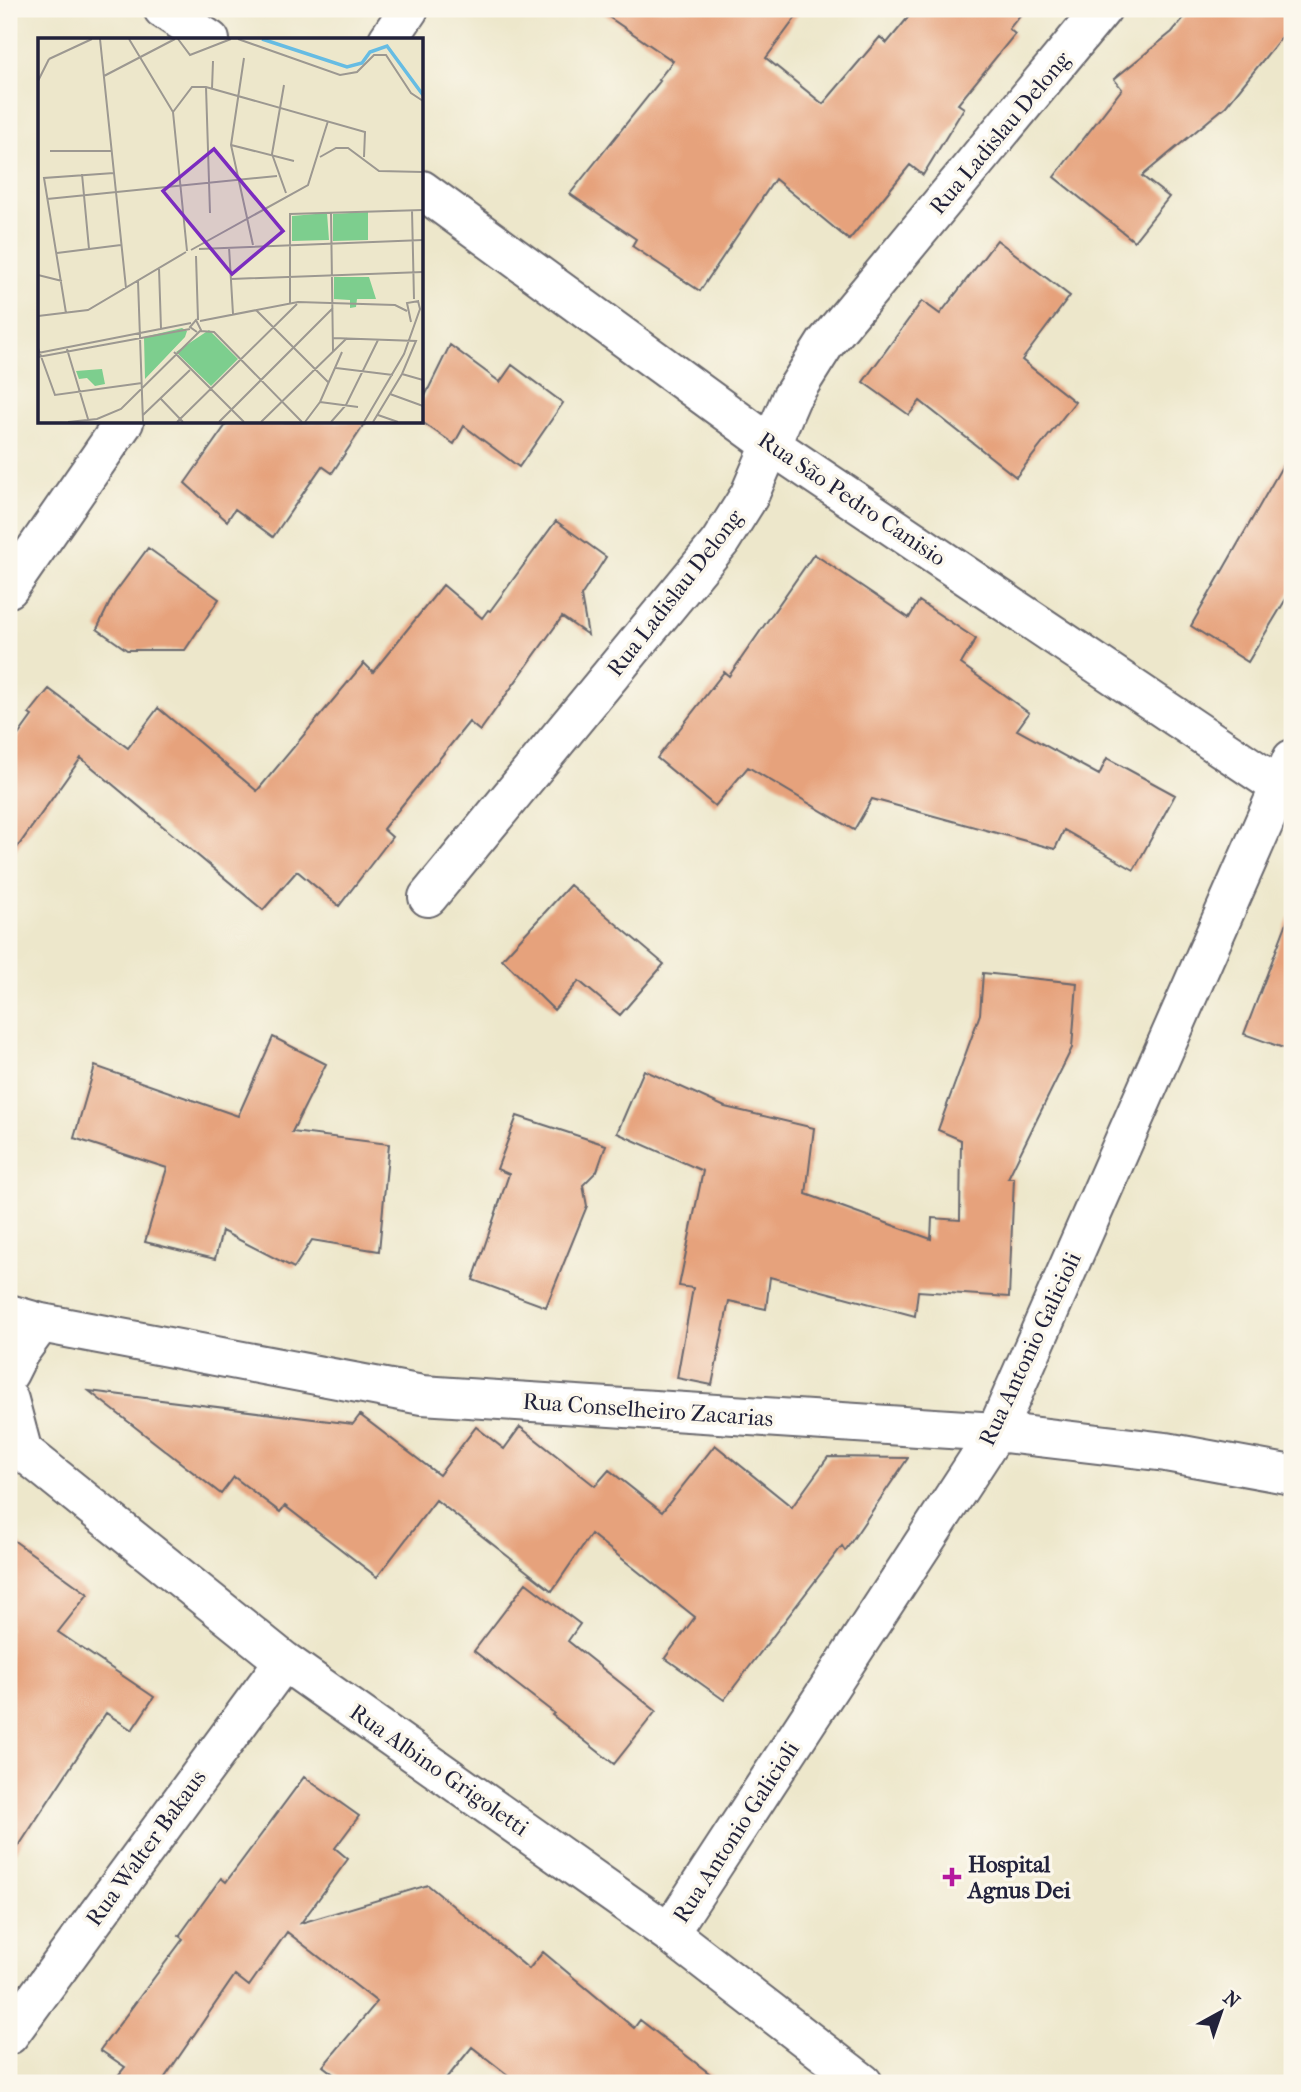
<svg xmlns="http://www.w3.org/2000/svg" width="1301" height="2092" viewBox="0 0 1301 2092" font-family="'IM FELL French Canon',serif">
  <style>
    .building { fill: #e6a27c }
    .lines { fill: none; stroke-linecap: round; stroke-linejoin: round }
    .street-casing { stroke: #69676d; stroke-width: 42 }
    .street { stroke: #fff; stroke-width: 38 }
    .poi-dot { fill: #b5179e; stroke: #fbf7ec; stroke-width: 2.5 }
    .labels { text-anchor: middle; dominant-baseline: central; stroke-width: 7; stroke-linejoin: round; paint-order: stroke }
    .street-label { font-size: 23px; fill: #22223b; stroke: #fbf7ec }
    .poi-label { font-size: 23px; font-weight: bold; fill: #22223b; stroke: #fbf7ec; text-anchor: start }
    .inset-river { fill: none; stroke: #66bce3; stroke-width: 3.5 }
    .inset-road { fill: none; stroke: #9c9891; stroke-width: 2 }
    .view { fill: #7b2cbf; fill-opacity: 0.15; stroke: #7b2cbf; stroke-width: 3.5 }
    .inset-edge { fill: none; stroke: #22223b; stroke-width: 3.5 }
  </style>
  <rect width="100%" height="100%" fill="#fbf7ec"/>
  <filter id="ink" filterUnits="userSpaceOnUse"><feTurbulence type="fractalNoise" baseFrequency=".0143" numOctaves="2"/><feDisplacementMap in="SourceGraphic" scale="14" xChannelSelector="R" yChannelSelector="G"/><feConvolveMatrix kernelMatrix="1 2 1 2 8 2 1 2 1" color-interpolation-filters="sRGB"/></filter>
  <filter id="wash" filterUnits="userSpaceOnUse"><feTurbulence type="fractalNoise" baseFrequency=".00686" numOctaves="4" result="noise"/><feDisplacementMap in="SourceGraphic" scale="28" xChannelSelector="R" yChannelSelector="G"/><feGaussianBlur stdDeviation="1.57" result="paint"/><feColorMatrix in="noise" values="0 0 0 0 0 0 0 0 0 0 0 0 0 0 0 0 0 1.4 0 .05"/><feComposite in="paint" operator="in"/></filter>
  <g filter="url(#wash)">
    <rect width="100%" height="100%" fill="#ede7cb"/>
    <g id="blocks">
      <path class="building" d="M 597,9 L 802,9 L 766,58 L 823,104 L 880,37 L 887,43 L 915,9 L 1025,9 L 1009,29 L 1015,34 L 958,104 L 964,108 L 923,175 L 910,165 L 849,240 L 775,179 L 700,291 L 632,246 L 636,239 L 570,194 L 660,81 L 658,80 L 673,61 Z
        M 1191,9 L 1292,9 L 1292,24 L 1226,106 L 1142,176 L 1169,197 L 1134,241 L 1054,177 L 1122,89 L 1114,79 L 1172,32 Z
        M 997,240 L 1070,296 L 1022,360 L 1075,402 L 1016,477 L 920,401 L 909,415 L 863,382 L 922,301 L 940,314 Z
        M 450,345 L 500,382 L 512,365 L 563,403 L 519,467 L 464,426 L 454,444 L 422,422 L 422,402 Z
        M 228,422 L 366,422 L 332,473 L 322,466 L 273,537 L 235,509 L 227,521 L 185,483 Z
        M 1292,449 L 1292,589 L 1248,662 L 1191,626 Z
        M 556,521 L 606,557 L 581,596 L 588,635 L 562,617 L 480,731 L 469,722 L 383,829 L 392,837 L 339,906 L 297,871 L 263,910 L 81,758 L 9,859 L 9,748 L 32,716 L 29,714 L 49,689 L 128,748 L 158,708 L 257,791 L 364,663 L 373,672 L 443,585 L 482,618 L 488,610 L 490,611 Z
        M 148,548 L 219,599 L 185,650 L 127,650 L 97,629 L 114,594 Z
        M 814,554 L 909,618 L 919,601 L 976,639 L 961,664 L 1029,713 L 1017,730 L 1099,775 L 1107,758 L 1175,795 L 1134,870 L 1064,830 L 1055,849 L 872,799 L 854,830 L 748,767 L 715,806 L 657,758 L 724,672 L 729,676 Z
        M 570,885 L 664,964 L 620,1015 L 579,981 L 554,1010 L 502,959 Z
        M 1289,917 L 1292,918 L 1292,1051 L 1244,1034 Z
        M 983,973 L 1077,983 L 1072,1048 L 1008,1178 L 1014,1178 L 1009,1297 L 918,1291 L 915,1316 L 770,1277 L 766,1309 L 729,1301 L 712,1385 L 677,1378 L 693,1288 L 679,1286 L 703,1171 L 617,1133 L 644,1070 L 725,1107 L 814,1128 L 806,1194 L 931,1239 L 932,1218 L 960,1220 L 961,1140 L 938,1130 L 980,1014 Z
        M 273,1037 L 326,1064 L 292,1132 L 389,1144 L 379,1251 L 312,1240 L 294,1268 L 222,1231 L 215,1259 L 145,1242 L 167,1168 L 74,1138 L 95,1066 L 238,1116 Z
        M 517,1116 L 606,1145 L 597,1171 L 583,1185 L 587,1206 L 546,1307 L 473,1280 L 509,1174 L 497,1169 Z
        M 89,1391 L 353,1424 L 360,1415 L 439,1475 L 476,1427 L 504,1449 L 520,1427 L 595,1486 L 609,1470 L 662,1512 L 715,1445 L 792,1507 L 828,1457 L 908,1458 L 845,1551 L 842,1546 L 724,1700 L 665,1658 L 695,1617 L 591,1534 L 552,1591 L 436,1500 L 377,1577 L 285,1506 L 280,1512 L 234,1477 L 221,1494 Z
        M 9,1537 L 88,1594 L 58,1632 L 154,1697 L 132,1730 L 106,1713 L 9,1861 Z
        M 526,1583 L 580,1624 L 568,1641 L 656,1711 L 614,1764 L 552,1715 L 554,1713 L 474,1651 Z
        M 304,1777 L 359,1816 L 335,1848 L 348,1859 L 301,1923 L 428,1885 L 529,1969 L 543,1952 L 634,2028 L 640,2020 L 722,2083 L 518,2083 L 472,2047 L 443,2083 L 345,2083 L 323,2066 L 377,2002 L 287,1932 L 249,1986 L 235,1975 L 161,2083 L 112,2083 L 125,2067 L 100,2050 L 183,1939 L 179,1936 L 221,1878 L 226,1882 Z"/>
    </g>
  </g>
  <g filter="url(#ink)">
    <use href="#blocks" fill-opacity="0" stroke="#69676d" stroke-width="2"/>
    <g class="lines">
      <g class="street-casing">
        <path id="street" d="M 163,9 L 210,40
          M 388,40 L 409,9
          M 422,190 L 770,444 L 1292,795
          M 9,588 L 124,422
          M 428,897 L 720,542 L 749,496 L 791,398 L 825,344 L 1102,9
          M 9,1314 L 41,1323 L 422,1395 L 996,1432 L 1166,1452 L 1292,1475
          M 9,1373 L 19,1353 L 41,1323
          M 9,1400 L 22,1449
          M 9,1440 L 284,1661 L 669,1933 L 863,2083
          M 669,1933 L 996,1432 L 1292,759
          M 9,2035 L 284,1661"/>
      </g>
      <use href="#street" class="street"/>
    </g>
  </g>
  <path class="poi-dot" d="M948.5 1866.5h7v7h7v7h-7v7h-7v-7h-7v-7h7z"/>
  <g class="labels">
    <g class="street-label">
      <text transform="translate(1000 133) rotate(-50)">Rua Ladislau Delong</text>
      <text transform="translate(852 499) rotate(34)">Rua São Pedro Canisio</text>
      <text transform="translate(675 593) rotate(-52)">Rua Ladislau Delong</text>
      <text transform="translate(1030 1349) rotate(-65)">Rua Antonio Galicioli</text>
      <text transform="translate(648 1410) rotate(4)">Rua Conselheiro Zacarias</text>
      <text transform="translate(439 1770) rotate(35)">Rua Albino Grigoletti</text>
      <text transform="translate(736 1832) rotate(-57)">Rua Antonio Galicioli</text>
      <text transform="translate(146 1848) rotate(-54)">Rua Walter Bakaus</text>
    </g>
    <g class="poi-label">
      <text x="968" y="1864">Hospital<tspan x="968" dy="26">Agnus Dei</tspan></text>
    </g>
  </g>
  <g transform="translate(38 38)">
    <rect width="385" height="385" fill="#ede7cb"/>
    <path d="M 330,174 L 330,202 L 295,203 L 295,176 ZM 289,175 L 291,202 L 254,203 L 254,178 ZM 296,239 L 331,239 L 338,261 L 319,261 L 318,269 L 312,270 L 312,262 L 296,261 ZM 144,290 L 149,293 L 147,299 L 107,341 L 106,299 ZM 171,292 L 200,321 L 173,348 L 138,314 ZM 64,331 L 67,346 L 57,348 L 49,340 L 41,341 L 38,333 Z" fill="#7dce8e"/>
    <path class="inset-river" d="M 224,1 L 309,29 L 324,25 L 332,14 L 349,8 L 385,57"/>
    <path class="inset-road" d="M 62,1 L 88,250M 91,1 L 135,74 L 149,213M 140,1 L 152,17 L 193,1M 200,1 L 302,37 L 319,34 L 336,17 L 348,17 L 373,55 L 385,63M 206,20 L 193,107 L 215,207M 11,21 L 54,1M 66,38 L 137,1M 0,43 L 11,21M 246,47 L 234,116 L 248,155M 168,49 L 172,175M 174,51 L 175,23M 135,74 L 154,49 L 168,49 L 327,94 L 326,119M 193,107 L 256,123M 12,113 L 73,113M 282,119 L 298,110 L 310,110 L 341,133 L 385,134M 44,136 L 51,211M 9,161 L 239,138M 374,172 L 376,261M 293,175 L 295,313M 191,209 L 195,276M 161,211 L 385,202M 153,212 L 270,147 L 290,83M 19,215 L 83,207M 158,218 L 160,282M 121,230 L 123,291M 0,237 L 24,243M 193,241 L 385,234M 100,243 L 105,384M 252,266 L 252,176 L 385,172M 218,272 L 290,344M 28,275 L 6,140 L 76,135M 0,278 L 50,272 L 148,214M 162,283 L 260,264 L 357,267 L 369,273M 373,284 L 369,265 L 381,263M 162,293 L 176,294 L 264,384M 295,300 L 378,303 L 364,336 L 335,384M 0,310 L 17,357 L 104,345M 29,311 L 50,381M 136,314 L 206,384M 0,315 L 153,285M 0,319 L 152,291M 298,330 L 355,337M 364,336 L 385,342M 352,356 L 385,368M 123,361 L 145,384M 282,364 L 320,369M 105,377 L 152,332M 340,377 L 360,384M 30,384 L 59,381 L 83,371 L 163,292 L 158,282 L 152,289 L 159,294M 139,384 L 259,266M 181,384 L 295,270M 223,384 L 309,300M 267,384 L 282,364 L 304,314M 293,384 L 308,367 L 340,302M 326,384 L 366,316 L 382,271 L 380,263"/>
    <path class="view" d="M 176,111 L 245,193 L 194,236 L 125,153 Z"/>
    <rect width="385" height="385" class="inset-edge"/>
  </g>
  <rect width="1301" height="2092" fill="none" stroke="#fbf7ec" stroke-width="35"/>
  <g transform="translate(1221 2012) rotate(40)" stroke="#fbf7ec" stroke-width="5" paint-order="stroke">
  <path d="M0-5L12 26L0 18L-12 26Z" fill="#22223b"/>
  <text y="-10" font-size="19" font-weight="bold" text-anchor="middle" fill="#22223b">N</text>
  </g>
</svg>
